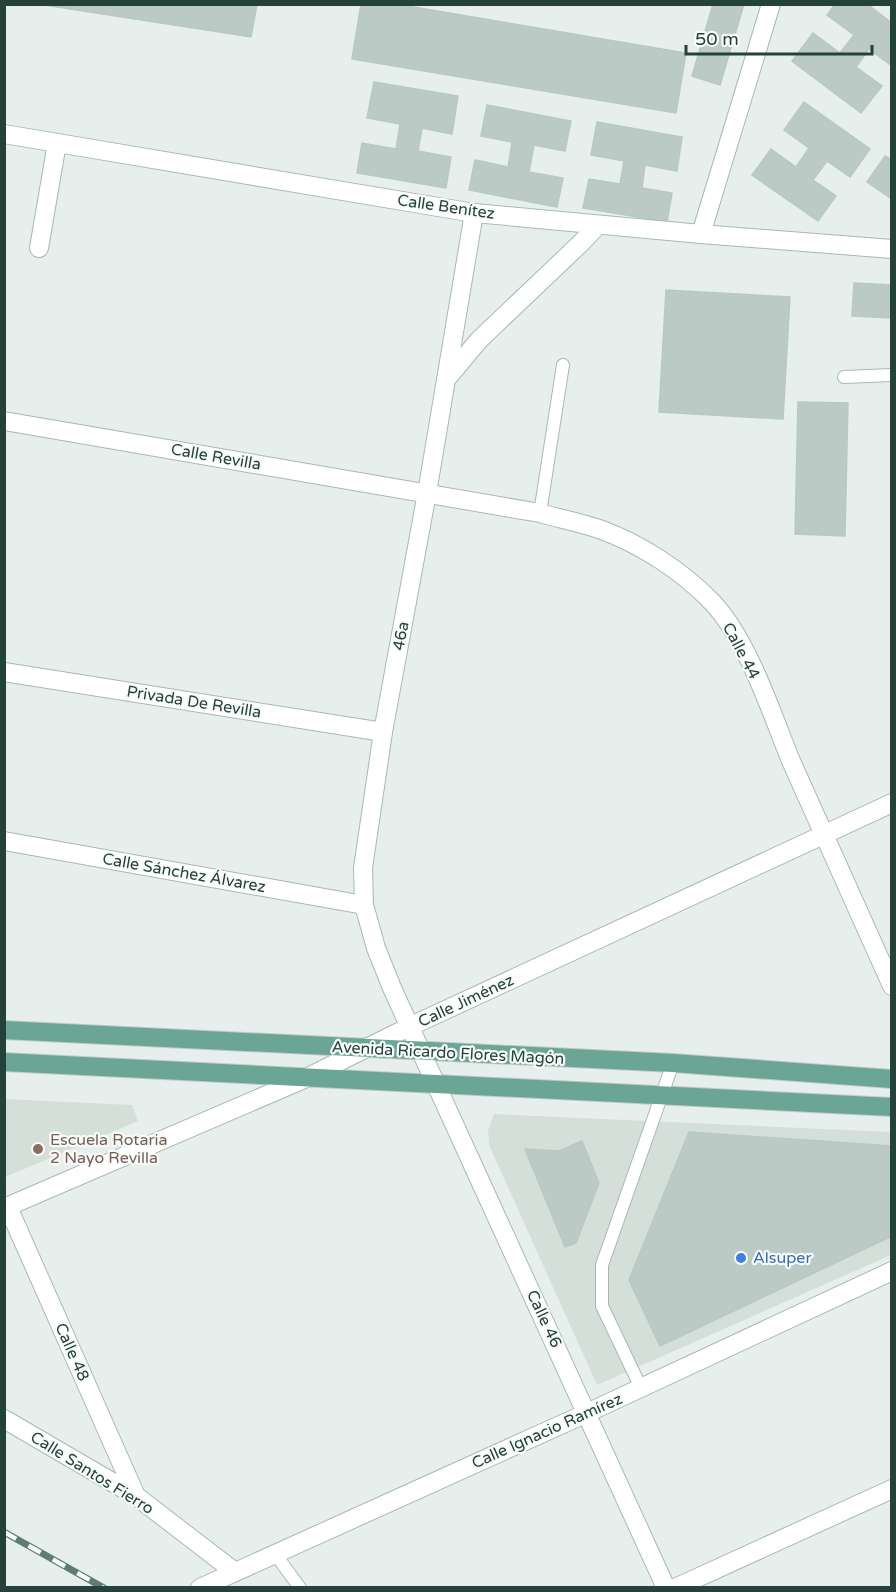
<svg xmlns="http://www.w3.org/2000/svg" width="896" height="1592" viewBox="0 0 896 1592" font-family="'Varela Round',sans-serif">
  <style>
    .built { fill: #d4dfda }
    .building { fill: #bbcac4; stroke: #b8c9c2; stroke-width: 1.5 }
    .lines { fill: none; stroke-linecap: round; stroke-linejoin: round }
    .lane-casing { stroke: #a8b8b2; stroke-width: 14 }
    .street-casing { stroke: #a8b8b2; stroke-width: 20 }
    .secondary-casing { stroke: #a4bbb3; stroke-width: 20 }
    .primary-casing { stroke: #c2cac8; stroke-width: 20 }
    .lane { stroke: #fff; stroke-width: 12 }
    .street { stroke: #fff; stroke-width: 18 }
    .secondary { stroke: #fff; stroke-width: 18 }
    .primary { stroke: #6aa596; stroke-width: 18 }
    .rail-casing { stroke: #5f7d75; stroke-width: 7 }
    .rail { stroke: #f7fbf9; stroke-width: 4.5; stroke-dasharray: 14; stroke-linecap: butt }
    .education-dot { fill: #8d6e63; stroke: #f7fbf9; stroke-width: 2 }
    .shop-dot { fill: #3f7fe0; stroke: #f7fbf9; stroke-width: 2 }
    .labels { text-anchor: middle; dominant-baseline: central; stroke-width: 4.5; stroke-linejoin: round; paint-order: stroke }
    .street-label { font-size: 16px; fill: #24423a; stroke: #f7fbf9 }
    .education-label { font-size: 16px; fill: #785e54; stroke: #f7fbf9; text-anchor: start }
    .shop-label { font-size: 16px; fill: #366cbe; stroke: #f7fbf9; text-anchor: start }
  </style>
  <rect width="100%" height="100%" fill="#e6efeb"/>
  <path class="built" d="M 4,1099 L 132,1105 L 138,1121 L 5,1177 Z
    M 494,1114 L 891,1132 L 891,1255 L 597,1385 L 489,1145 L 488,1130 Z"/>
  <path class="building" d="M 38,4 L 257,4 L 251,37 Z
    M 361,4 L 396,4 L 686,53 L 676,113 L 352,59 Z
    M 713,4 L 744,4 L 720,85 L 692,76 Z
    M 835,4 L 867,4 L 892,23 L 892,66 L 869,49 L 856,67 L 882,86 L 861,113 L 792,61 L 813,33 L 840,53 L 854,35 L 827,15 Z
    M 374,82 L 458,96 L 452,134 L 422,128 L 418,151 L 451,157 L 446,188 L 357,173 L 362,143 L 396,149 L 400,124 L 367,118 Z
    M 804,102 L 870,149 L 850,177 L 827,161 L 813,180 L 836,196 L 818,221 L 752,175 L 771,149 L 796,167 L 809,148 L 784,130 Z
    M 487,105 L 571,121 L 565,151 L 534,145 L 529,172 L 563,178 L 557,207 L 469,190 L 475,160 L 508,167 L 512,142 L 481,136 Z
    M 597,122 L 682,137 L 677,171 L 645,165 L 642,188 L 672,193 L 667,222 L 583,208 L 589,179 L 620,184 L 624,161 L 591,155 Z
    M 885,156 L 892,160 L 892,199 L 867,182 Z
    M 854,283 L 892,285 L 892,318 L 852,316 Z
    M 666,290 L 790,297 L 783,419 L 659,412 Z
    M 798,402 L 848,403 L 845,536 L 795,534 Z
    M 689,1132 L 892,1146 L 892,1236 L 660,1346 L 629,1280 Z
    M 582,1141 L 599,1183 L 576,1243 L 565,1247 L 525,1149 L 559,1151 Z"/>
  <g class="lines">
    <g class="lane-casing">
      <path id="lane" d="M 844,377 L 892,375
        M 540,513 L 563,365
        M 641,1388 L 602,1306 L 602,1265 L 673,1063
        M 276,1555 L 300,1588"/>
    </g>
    <g class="street-casing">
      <path id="street" d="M 4,134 L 474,213
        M 701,234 L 892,249
        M 39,248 L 57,143
        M 4,421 L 540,513 C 561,519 582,523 602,530 C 642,545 682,571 712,602 C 748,640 771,712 791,761 C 824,836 858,911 892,986
        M 4,672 L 383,732
        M 4,841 L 364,905
        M 8,1207 L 136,1496
        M 4,1208 L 304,1079 L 411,1026 L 892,803
        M 4,1419 L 136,1496 L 235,1572
        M 200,1588 L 587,1413 L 892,1271
        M 675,1588 L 892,1489"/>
    </g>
    <g class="secondary-casing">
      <path id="secondary" d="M 449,376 L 479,340 L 582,242 L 598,225
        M 666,1588 L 392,988 L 376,948 L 364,905 L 363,868 L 383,732 L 427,493 L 474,213 L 701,234 L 771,4"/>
    </g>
    <g class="primary-casing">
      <path id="primary" d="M 4,1030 L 673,1063 L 892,1079
        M 4,1062 L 892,1107"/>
    </g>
    <use href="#lane" class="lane"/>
    <use href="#street" class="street"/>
    <use href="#secondary" class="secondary"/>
    <use href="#primary" class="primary"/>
    <g class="rail-casing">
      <path id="rail" d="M 4,1532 L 104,1588"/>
    </g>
    <use href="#rail" class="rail"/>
  </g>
  <circle class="education-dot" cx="38" cy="1149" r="6"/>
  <circle class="shop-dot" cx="741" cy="1258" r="6"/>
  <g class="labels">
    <g class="street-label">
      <text transform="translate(446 207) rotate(8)">Calle Benítez</text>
      <text transform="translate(216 457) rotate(10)">Calle Revilla</text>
      <text transform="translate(401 636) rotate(-79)">46a</text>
      <text transform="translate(741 651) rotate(62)">Calle 44</text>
      <text transform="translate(194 702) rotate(9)">Privada De Revilla</text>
      <text transform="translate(184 873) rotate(10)">Calle Sánchez Álvarez</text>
      <text transform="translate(466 1001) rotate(-25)">Calle Jiménez</text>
      <text transform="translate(448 1053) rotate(3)">Avenida Ricardo Flores Magón</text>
      <text transform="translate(544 1319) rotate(65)">Calle 46</text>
      <text transform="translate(72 1352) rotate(66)">Calle 48</text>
      <text transform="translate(547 1431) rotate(-24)">Calle Ignacio Ramírez</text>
      <text transform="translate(92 1473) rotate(32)">Calle Santos Fierro</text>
    </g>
    <g class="education-label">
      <text x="50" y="1140">Escuela Rotaria<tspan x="50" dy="18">2 Nayo Revilla</tspan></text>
    </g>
    <g class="shop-label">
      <text x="753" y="1258">Alsuper</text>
    </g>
  </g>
  <rect width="896" height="1592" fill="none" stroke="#24423a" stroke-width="12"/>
  <path d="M686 45v9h186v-9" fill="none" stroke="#24423a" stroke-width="3"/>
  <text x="695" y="45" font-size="18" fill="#24423a" stroke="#f7fbf9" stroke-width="4.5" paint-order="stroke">50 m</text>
</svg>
